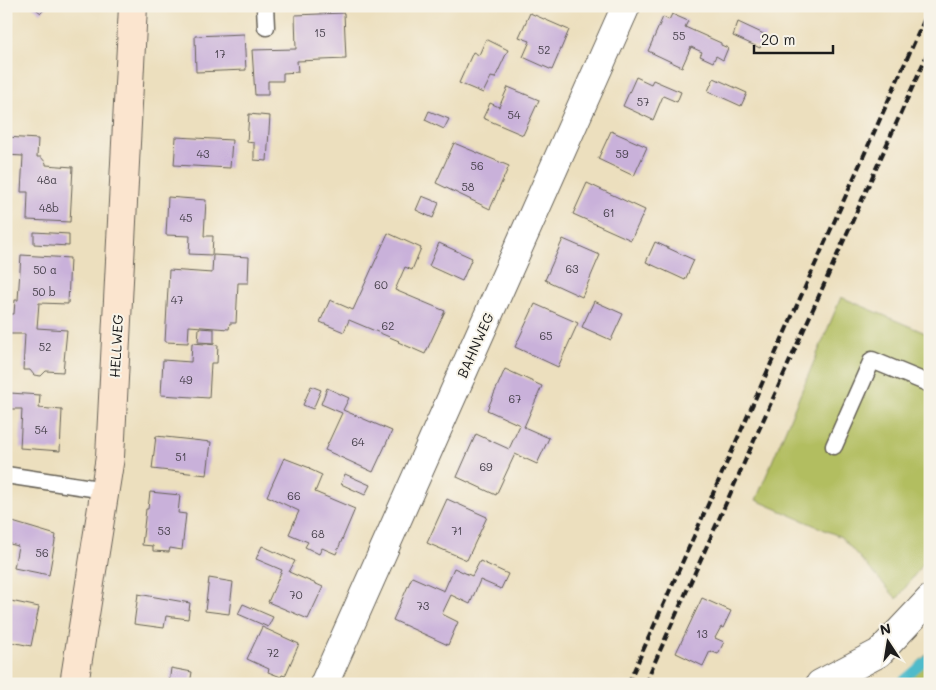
<svg xmlns="http://www.w3.org/2000/svg" width="936" height="690" viewBox="0 0 936 690" font-family="Mali,sans-serif">
  <style>
    .green { fill: #b2be60; stroke: #676d3e }
    .lines { fill: none; stroke-linecap: round; stroke-linejoin: round }
    .stream { stroke: #4fbbca; stroke-width: 8 }
    .building { fill: #c9b1da }
    .lane-casing { stroke: #656055; stroke-width: 19 }
    .street-casing { stroke: #656055; stroke-width: 30 }
    .secondary-casing { stroke: #656055; stroke-width: 30 }
    .lane { stroke: #fff; stroke-width: 16 }
    .street { stroke: #fff; stroke-width: 28 }
    .secondary { stroke: #fbe5cf; stroke-width: 28 }
    .rail { stroke: #1c1c1c; stroke-width: 4; stroke-dasharray: 8 4; stroke-linecap: butt }
    .labels { text-anchor: middle; dominant-baseline: central; stroke-width: 4; stroke-linejoin: round; paint-order: stroke }
    .number-label { font-size: 11px; fill: #47414c }
    .street-label { font-size: 14px; fill: #1c1c1c; stroke: #f7f3e8 }
  </style>
  <rect width="100%" height="100%" fill="#f7f3e8"/>
  <filter id="ink" filterUnits="userSpaceOnUse"><feTurbulence type="fractalNoise" baseFrequency=".02" numOctaves="2"/><feDisplacementMap in="SourceGraphic" scale="10" xChannelSelector="R" yChannelSelector="G"/><feConvolveMatrix kernelMatrix="1 2 1 2 8 2 1 2 1" color-interpolation-filters="sRGB"/></filter>
  <filter id="wash" filterUnits="userSpaceOnUse"><feTurbulence type="fractalNoise" baseFrequency=".0096" numOctaves="4" result="noise"/><feDisplacementMap in="SourceGraphic" scale="20" xChannelSelector="R" yChannelSelector="G"/><feGaussianBlur stdDeviation="1.12" result="paint"/><feColorMatrix in="noise" values="0 0 0 0 0 0 0 0 0 0 0 0 0 0 0 0 0 1.4 0 .05"/><feComposite in="paint" operator="in"/></filter>
  <g filter="url(#wash)">
    <rect width="100%" height="100%" fill="#ecdfbe"/>
    <path class="green" d="M 841,297 L 930,335 L 930,554 L 897,599 L 841,537 L 756,500 Z
      M 930,651 L 930,684 L 896,684 Z"/>
    <g class="lines">
      <path class="stream" d="M 898,684 L 930,657"/>
    </g>
    <g id="blocks">
      <path class="building" d="M 32,6 L 47,6 L 41,13 Z
        M 344,13 L 346,59 L 297,61 L 298,72 L 283,73 L 283,81 L 268,81 L 268,95 L 255,95 L 252,50 L 296,49 L 295,15 Z
        M 530,13 L 569,30 L 552,70 L 523,57 L 530,41 L 519,37 Z
        M 672,14 L 688,21 L 685,27 L 721,43 L 721,45 L 728,48 L 723,60 L 716,56 L 713,62 L 700,56 L 702,52 L 691,47 L 682,67 L 648,51 L 663,17 L 669,20 Z
        M 738,22 L 766,35 L 760,48 L 733,36 Z
        M 244,34 L 246,70 L 196,72 L 195,36 Z
        M 486,39 L 508,50 L 495,78 L 491,77 L 483,93 L 459,83 L 473,52 L 479,55 Z
        M 636,77 L 651,84 L 653,80 L 681,92 L 677,102 L 663,96 L 653,120 L 623,106 Z
        M 714,78 L 747,93 L 741,106 L 708,91 Z
        M 508,87 L 539,100 L 523,135 L 483,118 L 490,103 L 499,107 Z
        M 429,111 L 449,119 L 444,129 L 425,120 Z
        M 249,114 L 270,116 L 267,161 L 254,160 L 254,143 L 247,142 Z
        M 611,131 L 647,147 L 634,176 L 598,159 Z
        M 6,137 L 38,139 L 37,157 L 41,157 L 46,163 L 46,165 L 73,167 L 70,222 L 27,220 L 28,192 L 21,192 L 23,156 L 6,155 Z
        M 176,137 L 232,140 L 230,168 L 174,165 Z
        M 454,143 L 509,166 L 490,209 L 436,183 Z
        M 587,183 L 645,210 L 631,240 L 573,214 Z
        M 422,196 L 439,203 L 433,218 L 416,210 Z
        M 168,197 L 206,200 L 204,236 L 213,236 L 212,255 L 189,254 L 190,236 L 166,235 Z
        M 34,232 L 69,234 L 69,246 L 34,244 Z
        M 388,233 L 421,248 L 412,270 L 405,267 L 395,290 L 445,311 L 425,354 L 398,342 L 399,341 L 349,320 L 344,332 L 320,322 L 330,300 L 353,310 Z
        M 563,239 L 600,255 L 582,297 L 545,280 Z
        M 655,242 L 694,260 L 685,280 L 646,262 Z
        M 439,243 L 472,258 L 462,281 L 429,266 Z
        M 21,255 L 70,258 L 68,304 L 39,303 L 37,328 L 67,330 L 63,372 L 46,371 L 41,376 L 34,375 L 30,370 L 23,370 L 25,334 L 7,334 L 8,314 L 14,314 L 15,300 L 18,300 Z
        M 213,255 L 249,257 L 248,283 L 238,283 L 236,323 L 230,323 L 229,329 L 189,326 L 188,343 L 165,342 L 169,270 L 212,273 Z
        M 594,301 L 623,314 L 611,340 L 582,327 Z
        M 535,304 L 578,323 L 558,367 L 515,347 Z
        M 199,328 L 214,329 L 214,343 L 198,342 Z
        M 192,343 L 218,345 L 217,363 L 211,363 L 209,398 L 161,395 L 163,360 L 191,362 Z
        M 505,369 L 542,386 L 524,427 L 549,438 L 537,464 L 515,454 L 496,495 L 457,477 L 476,434 L 509,449 L 520,425 L 487,410 Z
        M 311,386 L 321,390 L 313,409 L 303,405 Z
        M 327,388 L 349,398 L 343,410 L 392,431 L 373,472 L 325,450 L 342,413 L 321,404 Z
        M 10,393 L 40,395 L 39,408 L 62,410 L 60,451 L 20,448 L 22,409 L 9,409 Z
        M 156,436 L 211,442 L 207,475 L 152,469 Z
        M 284,458 L 310,468 L 309,469 L 322,475 L 315,492 L 355,509 L 336,554 L 322,548 L 319,554 L 305,547 L 308,542 L 289,534 L 299,511 L 267,496 Z
        M 345,474 L 370,485 L 365,495 L 341,484 Z
        M 150,492 L 180,495 L 178,513 L 186,514 L 182,550 L 170,548 L 169,552 L 153,551 L 153,546 L 142,545 L 146,509 L 148,509 Z
        M 447,499 L 487,517 L 467,560 L 427,543 Z
        M 6,520 L 56,535 L 49,575 L 14,568 L 18,546 L 6,543 Z
        M 262,546 L 295,561 L 289,572 L 323,587 L 308,619 L 268,602 L 282,570 L 256,559 Z
        M 480,561 L 508,574 L 501,589 L 480,580 L 470,604 L 451,595 L 442,614 L 458,622 L 448,645 L 393,620 L 412,577 L 444,591 L 454,568 L 472,576 Z
        M 209,578 L 233,582 L 229,614 L 205,611 Z
        M 138,594 L 190,603 L 188,619 L 166,616 L 164,628 L 134,624 Z
        M 702,598 L 731,611 L 723,628 L 721,627 L 715,638 L 724,642 L 718,654 L 710,651 L 703,666 L 676,653 Z
        M 6,600 L 39,607 L 31,646 L 6,641 Z
        M 243,604 L 273,617 L 268,627 L 238,614 Z
        M 262,627 L 299,644 L 285,676 L 282,675 L 281,677 L 268,672 L 269,669 L 247,659 Z
        M 171,668 L 192,672 L 190,684 L 169,684 Z"/>
    </g>
  </g>
  <g filter="url(#ink)">
    <use href="#blocks" fill-opacity="0" stroke="#656055" stroke-width="1"/>
    <g class="lines">
      <g class="lane-casing">
        <path id="lane" d="M 265,6 L 266,27
          M 834,446 L 872,360 L 930,384
          M 6,475 L 105,490"/>
      </g>
      <g class="street-casing">
        <path id="street" d="M 324,684 L 626,6
          M 820,684 L 879,653 L 930,599"/>
      </g>
      <g class="secondary-casing">
        <path id="secondary" d="M 74,684 L 110,457 L 133,6"/>
      </g>
      <use href="#lane" class="lane"/>
      <use href="#street" class="street"/>
      <use href="#secondary" class="secondary"/>
      <path class="rail" d="M 628,684 L 930,7
        M 645,684 L 930,48"/>
    </g>
  </g>
  <g class="labels">
    <g class="number-label">
      <text x="320" y="32">15</text>
      <text x="679" y="35">55</text>
      <text x="544" y="49">52</text>
      <text x="220" y="53">17</text>
      <text x="643" y="101">57</text>
      <text x="514" y="114">54</text>
      <text x="203" y="153">43</text>
      <text x="622" y="153">59</text>
      <text x="477" y="165">56</text>
      <text x="47" y="179">48a</text>
      <text x="468" y="186">58</text>
      <text x="49" y="207">48b</text>
      <text x="609" y="212">61</text>
      <text x="186" y="217">45</text>
      <text x="572" y="268">63</text>
      <text x="45" y="269">50 a</text>
      <text x="381" y="284">60</text>
      <text x="44" y="291">50 b</text>
      <text x="177" y="299">47</text>
      <text x="388" y="325">62</text>
      <text x="546" y="335">65</text>
      <text x="45" y="346">52</text>
      <text x="186" y="379">49</text>
      <text x="515" y="398">67</text>
      <text x="41" y="429">54</text>
      <text x="358" y="441">64</text>
      <text x="181" y="456">51</text>
      <text x="486" y="466">69</text>
      <text x="294" y="495">66</text>
      <text x="164" y="530">53</text>
      <text x="457" y="530">71</text>
      <text x="318" y="533">68</text>
      <text x="42" y="552">56</text>
      <text x="296" y="594">70</text>
      <text x="423" y="605">73</text>
      <text x="702" y="633">13</text>
      <text x="273" y="652">72</text>
    </g>
    <g class="street-label">
      <text transform="translate(475 345) rotate(-66)">BAHNWEG</text>
      <text transform="translate(116 346) rotate(-87)">HELLWEG</text>
    </g>
  </g>
  <rect width="936" height="690" fill="none" stroke="#f7f3e8" stroke-width="25"/>
  <g transform="translate(888 642) rotate(348)" stroke="#f7f3e8" stroke-width="4" paint-order="stroke">
  <path d="M0-4L9 19L0 12L-9 19Z" fill="#1c1c1c"/>
  <text y="-8" font-size="14" font-weight="bold" text-anchor="middle" fill="#1c1c1c">N</text>
  </g>
  <path d="M754 45v8h79v-8" fill="none" stroke="#1c1c1c" stroke-width="2.5"/>
  <text x="761" y="45" font-size="15" fill="#1c1c1c" stroke="#f7f3e8" stroke-width="4" paint-order="stroke">20 m</text>
</svg>
